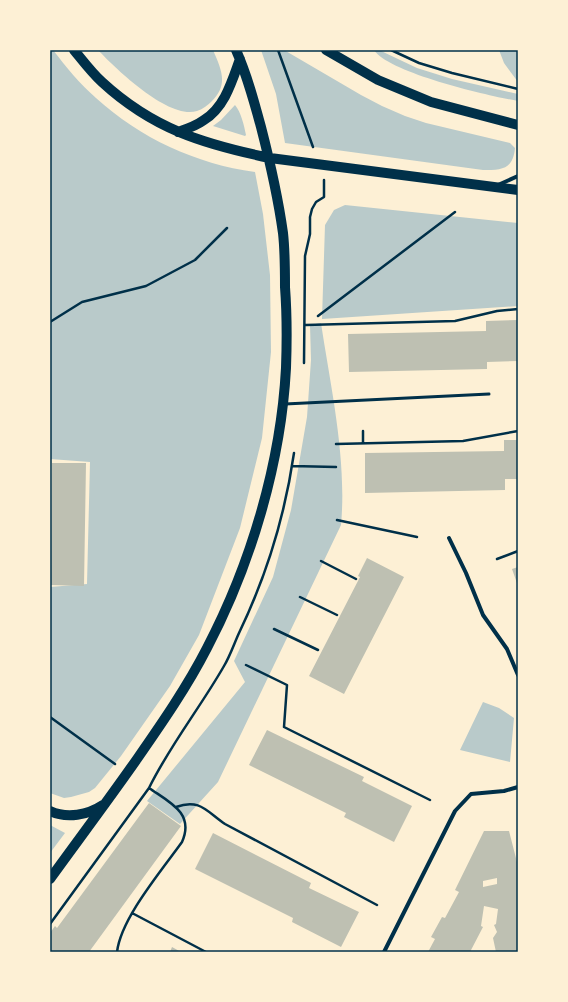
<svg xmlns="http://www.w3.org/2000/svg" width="568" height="1002" viewBox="0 0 568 1002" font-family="Cabin,sans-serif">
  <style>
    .green { fill: #b9caca }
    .building { fill: #bec0b2; fill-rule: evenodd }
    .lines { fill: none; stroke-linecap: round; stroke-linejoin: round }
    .path { stroke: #003049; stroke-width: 2.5 }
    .service { stroke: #003049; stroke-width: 3 }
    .minor { stroke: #003049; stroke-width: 4 }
    .primary { stroke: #003049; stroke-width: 10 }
    .neatline { fill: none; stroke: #003049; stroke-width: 1.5 }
  </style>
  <rect width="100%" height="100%" fill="#fdf0d5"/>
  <path class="green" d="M 50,50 L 53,50 C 66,67 80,84 96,98 C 140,138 196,164 255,172 L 263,214 L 270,275 L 271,352 L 262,438 L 240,528 L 199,635 L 170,686 L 121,756 L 95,788 L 89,792 L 71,797 L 64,798 L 50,793 L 50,587 L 87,584 L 90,462 L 50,459 Z
    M 98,50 L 213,50 C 221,69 229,84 212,101 C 208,105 203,109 197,111 C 169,120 116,69 98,50 Z
    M 261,50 L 284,50 L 361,95 L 382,106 L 405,116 L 426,123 L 510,143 L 515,148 C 513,170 501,170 483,170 L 285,143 L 276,94 Z
    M 374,50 L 379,50 L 417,68 L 452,79 L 518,94 L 518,101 C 489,96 389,73 374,50 Z
    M 499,50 L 518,50 L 518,82 L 504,63 Z
    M 235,105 C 241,112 244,125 246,135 L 245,136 L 213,126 L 221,120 Z
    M 345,205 L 518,223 L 518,306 L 322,319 L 325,225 L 334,210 Z
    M 321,323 C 331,389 347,459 341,525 L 218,782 L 180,824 L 147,801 L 245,682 L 234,661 L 273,577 L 291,510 L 307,417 L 311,360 L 310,325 Z
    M 483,702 L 499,708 L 514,718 L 510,762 L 460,750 Z
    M 50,825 L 65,833 L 50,853 Z"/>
  <path class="building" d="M 518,320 L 518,361 L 487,362 L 487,369 L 349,372 L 348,334 L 486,331 L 486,321 Z
    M 504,440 L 518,440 L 518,479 L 505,479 L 505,490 L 365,493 L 365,453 L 504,451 Z
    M 52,463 L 86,463 L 84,586 L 51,585 Z
    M 367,558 L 404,577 L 344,694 L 309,676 L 360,577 L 358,576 Z
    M 518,567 L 518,586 L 512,569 Z
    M 267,730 L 364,777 L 362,781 L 412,806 L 394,842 L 344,817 L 346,813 L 249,765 Z
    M 149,803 L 181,826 L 89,952 L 50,952 L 50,933 L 55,926 L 57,928 Z
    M 484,831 L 509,831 L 518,866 L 518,952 L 496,952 L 493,938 L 497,932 L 494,925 L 496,924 L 498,909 L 484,906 L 481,926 L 483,927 L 470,952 L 428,952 L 435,939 L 431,937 L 442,917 L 445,918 L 459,892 L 455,890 ZM 497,878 L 497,884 L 483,887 L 483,881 Z
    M 213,833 L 311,883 L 309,888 L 359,912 L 341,947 L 292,922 L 293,918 L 195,869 Z
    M 172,947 L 181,952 L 170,952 Z"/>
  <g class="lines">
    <path class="path" d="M 278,50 L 313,147
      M 391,50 L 419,63 L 452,73 L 518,89
      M 318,316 L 455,212
      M 50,322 L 82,302 L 146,286 L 195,260 L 227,228
      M 306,325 L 455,321 L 497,311 L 518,309
      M 304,363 L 305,256 L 310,234 L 310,217 L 312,209 L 316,202 L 324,197 L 324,180
      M 363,431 L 363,443
      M 336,444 L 463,441 L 518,431
      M 292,466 L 336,467
      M 337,520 L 417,537
      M 497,559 L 518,551
      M 321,561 L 356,579
      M 300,597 L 337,615
      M 274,629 L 318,650
      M 246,665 L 287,685 L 284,727 L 430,800
      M 50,717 L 115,764
      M 176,807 C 200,798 207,812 225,824 L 377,905
      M 132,913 L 206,952
      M 50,924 L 149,788 C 170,745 200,708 224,666 C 230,656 234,644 239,633 C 266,577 285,515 294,453
      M 117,952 C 121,918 162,870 182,842 C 195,813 169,802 149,788"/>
    <path class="service" d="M 285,404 L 489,394"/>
    <path class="minor" d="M 498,185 L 518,176
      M 449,538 L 466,573 L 483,615 L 507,649 L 518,675
      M 384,952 L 455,811 L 471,794 L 504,791 L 518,787"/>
    <path class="primary" d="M 74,50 C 83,61 92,73 102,82 C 153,129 203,144 270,158 L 518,190
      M 326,50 L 378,80 L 431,102 L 518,125
      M 178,132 C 187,129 196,126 204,120 C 225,107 232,81 240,59
      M 50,811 C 67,819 88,815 103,805
      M 50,879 C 79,839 109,799 137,759 C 162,723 187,687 207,648 C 251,564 281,463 286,368 C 287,341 287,314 285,287 C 285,269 285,251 283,233 C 278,197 270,162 261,127 C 254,101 247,75 236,50"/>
  </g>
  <rect width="568" height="1002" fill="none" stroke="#fdf0d5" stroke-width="102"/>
  <rect x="51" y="51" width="466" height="900" class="neatline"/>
</svg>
